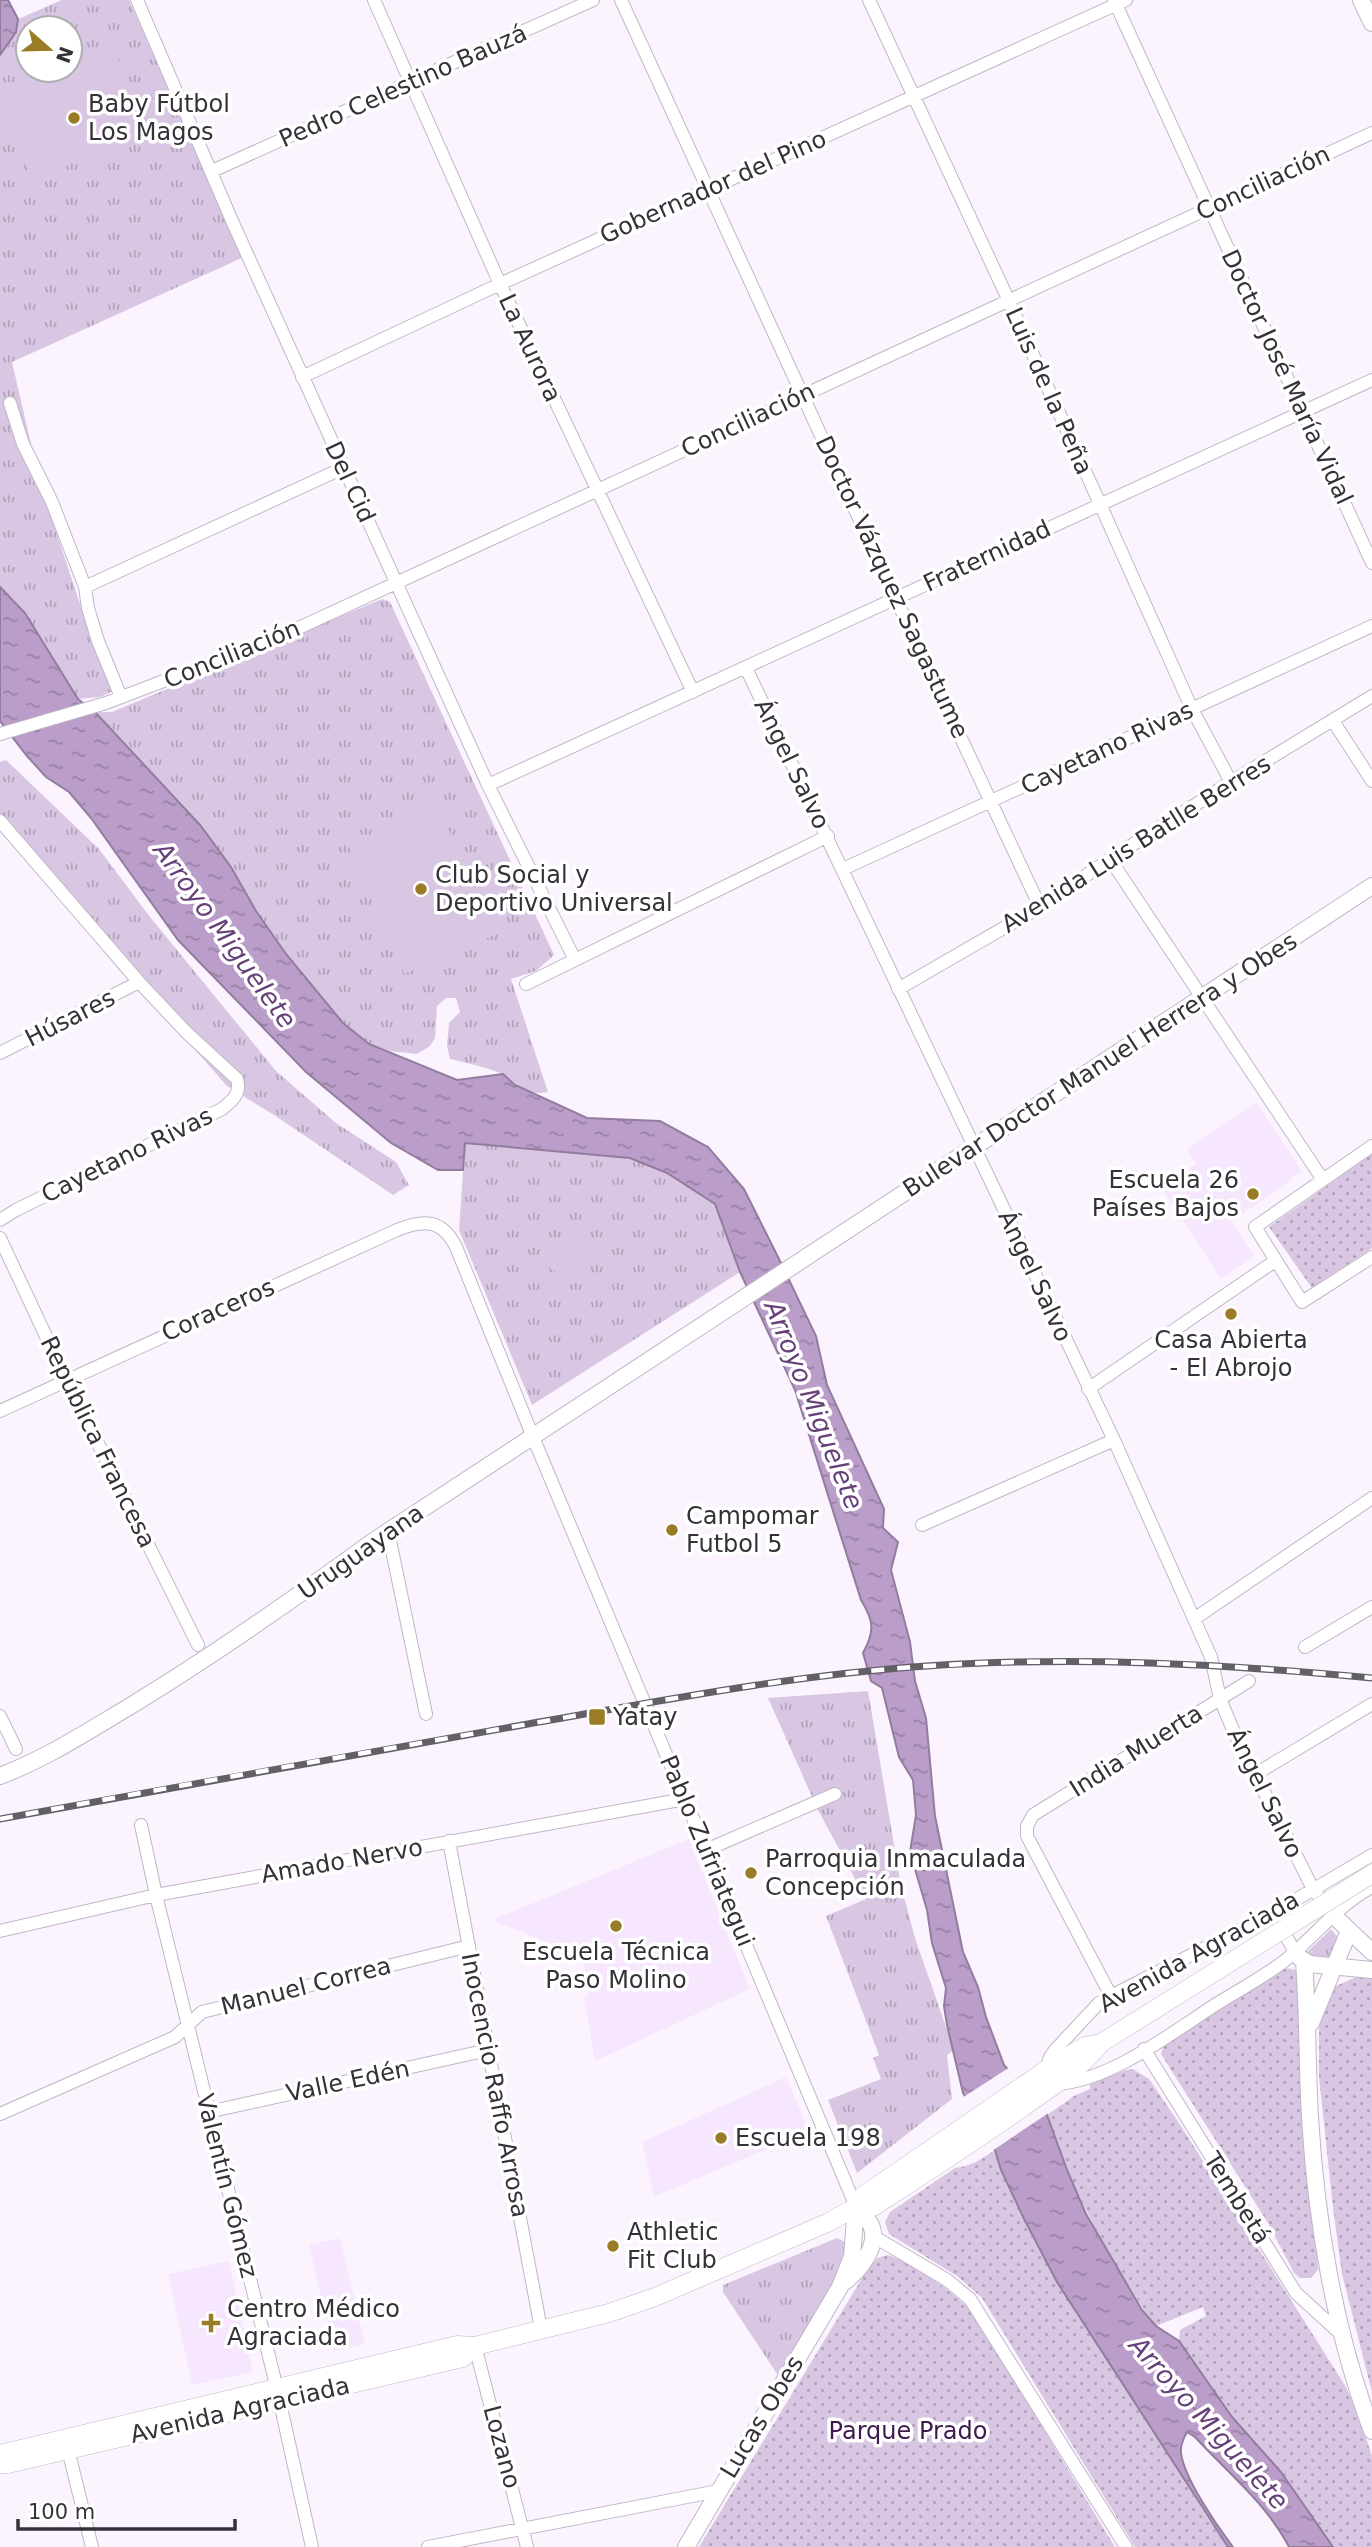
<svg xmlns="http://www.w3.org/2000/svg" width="1372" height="2547" viewBox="0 0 1372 2547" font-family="'DejaVu Sans',sans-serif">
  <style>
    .built { fill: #f6e7fe }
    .grass { fill: url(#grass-tufts); fill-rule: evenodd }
    .park { fill: url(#park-dots) }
    .garden { fill: #d9c6e3 }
    .water { fill: url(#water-ripples); stroke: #927d9e; stroke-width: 2 }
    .pier { fill: #fbf4ff }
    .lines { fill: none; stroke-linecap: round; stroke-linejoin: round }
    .minor-casing { stroke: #c0b6c6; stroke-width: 14 }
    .tertiary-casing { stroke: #c0b6c6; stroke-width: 18 }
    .secondary-casing { stroke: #c0b6c6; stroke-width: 19 }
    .minor { stroke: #fff; stroke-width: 12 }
    .tertiary { stroke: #fff; stroke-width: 16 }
    .secondary { stroke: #fff; stroke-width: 18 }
    .rail-casing { stroke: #635f67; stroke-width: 7 }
    .rail { stroke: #fff; stroke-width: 4.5; stroke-dasharray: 13; stroke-linecap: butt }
    .secondary-bridge-casing { stroke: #c0b6c6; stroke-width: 19; stroke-linecap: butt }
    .secondary-bridge { stroke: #fff; stroke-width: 18 }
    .poi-dot { fill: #997c25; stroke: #fff; stroke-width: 2.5 }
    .labels { text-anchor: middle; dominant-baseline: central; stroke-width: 7; stroke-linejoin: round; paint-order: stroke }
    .street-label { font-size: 24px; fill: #353138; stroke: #fff }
    .poi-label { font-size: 24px; fill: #353138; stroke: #fff; text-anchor: start }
    .park-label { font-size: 24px; fill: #3e184f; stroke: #fff }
    .water-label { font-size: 26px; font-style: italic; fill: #664079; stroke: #fff }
  </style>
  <defs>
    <pattern id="grass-tufts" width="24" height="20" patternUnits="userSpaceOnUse" patternTransform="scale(1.75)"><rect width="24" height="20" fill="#d9c6e3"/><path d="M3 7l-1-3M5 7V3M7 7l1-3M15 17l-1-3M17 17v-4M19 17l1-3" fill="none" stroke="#b1a1b9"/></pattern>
    <pattern id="park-dots" width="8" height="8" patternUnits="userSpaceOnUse" patternTransform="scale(1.75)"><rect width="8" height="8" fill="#d9c6e3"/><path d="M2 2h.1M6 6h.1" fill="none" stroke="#b1a1b9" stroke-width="1.8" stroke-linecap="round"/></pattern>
    <pattern id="water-ripples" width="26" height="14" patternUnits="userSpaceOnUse" patternTransform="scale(1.75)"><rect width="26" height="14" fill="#ba9dc9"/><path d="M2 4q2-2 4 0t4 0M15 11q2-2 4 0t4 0" fill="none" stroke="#9881a4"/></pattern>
  </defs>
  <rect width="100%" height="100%" fill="#fbf4ff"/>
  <path class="built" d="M 1256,1102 L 1302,1171 L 1289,1180 L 1290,1182 L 1231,1221 L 1254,1256 L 1221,1279 L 1161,1188 L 1196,1164 L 1187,1149 Z
    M 689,1839 L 750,1989 L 595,2061 L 584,1998 L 588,1995 L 589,1981 L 582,1961 L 574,1953 L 492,1920 Z
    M 786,2077 L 809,2131 L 654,2197 L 642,2142 Z
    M 340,2238 L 365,2344 L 334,2351 L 309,2245 Z
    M 229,2261 L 253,2372 L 192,2385 L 168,2274 Z"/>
  <path class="grass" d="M 62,0 L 129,0 L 244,257 L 12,362 L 40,483 L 81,607 L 113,691 L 100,697 L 78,699 L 25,613 L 0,587 L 0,55 L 16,32 L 18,19 ZM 28,28 L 70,28 L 70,70 L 28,70 Z
    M 382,599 L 390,602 L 554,955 L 536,971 L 511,979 L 548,1092 C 523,1096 522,1087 504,1075 C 494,1069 463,1062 450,1059 L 447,1046 L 449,1023 L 460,1012 L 456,998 L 446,998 L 437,1006 L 435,1038 L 430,1046 L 417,1054 L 390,1051 L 369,1044 L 343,1023 L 286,954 L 256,911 L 231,867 L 200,825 L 95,712 L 112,712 Z
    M 6,760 L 99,849 L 150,917 L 276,1071 L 336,1123 L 396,1162 L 409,1185 L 393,1195 L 274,1115 L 227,1086 L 158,1008 L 118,969 L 0,820 L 0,762 Z
    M 465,1143 L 630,1158 L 667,1173 L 715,1204 L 740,1272 L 532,1405 L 459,1230 Z
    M 868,1691 L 901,1886 L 915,1938 L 954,2050 L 947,2055 L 952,2099 L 857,2173 L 828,2100 L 881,2079 L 873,2058 L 879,2055 L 826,1916 L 866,1899 L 818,1810 L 768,1698 Z
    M 1331,1929 L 1339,1939 L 1331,1957 L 1326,1960 L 1308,1955 L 1307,1952 Z
    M 837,2238 L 847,2243 L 848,2258 L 779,2377 L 723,2292 L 723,2285 Z"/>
  <path class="park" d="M 1372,1154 L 1372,1248 L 1312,1288 L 1269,1227 Z
    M 1285,1968 L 1296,1970 L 1300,1978 L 1317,2244 L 1318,2270 L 1311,2278 L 1300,2278 L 1294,2273 L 1268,2223 L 1161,2054 L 1163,2047 L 1170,2042 Z
    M 1360,1975 L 1372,1977 L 1372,2392 L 1342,2274 L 1333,2208 L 1319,2077 L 1319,2028 L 1325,2000 L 1334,1987 Z
    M 1133,2069 L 1149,2079 L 1179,2123 L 1346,2387 L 1360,2420 L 1372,2456 L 1372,2547 L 1333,2547 L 1281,2472 L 1232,2417 L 1179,2341 L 1180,2330 L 1206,2316 L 1203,2307 L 1156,2326 C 1143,2311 1136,2296 1126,2281 C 1093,2228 1066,2174 1047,2115 L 1074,2096 L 1090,2089 L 1090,2084 L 1126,2070 Z
    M 995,2150 C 1022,2237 1079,2312 1127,2388 C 1161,2441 1191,2496 1228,2547 L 1135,2547 L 982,2298 L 957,2276 L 889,2234 L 885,2222 L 890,2212 L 955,2168 C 972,2166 982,2159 995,2150 Z
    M 888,2255 C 917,2264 950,2291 972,2311 L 1115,2547 L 699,2547 L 864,2275 L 877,2258 Z"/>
  <path class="garden" d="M 114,51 L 149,128 L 33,181 L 0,109 L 0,103 Z
    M 438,805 L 494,935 L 404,974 L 348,844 Z
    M 567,1226 L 589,1239 L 567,1278 L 544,1265 Z"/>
  <path class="water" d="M 0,0 L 8,0 L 18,19 L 16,32 L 0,55 Z
    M 0,587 L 25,613 L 78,699 L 95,712 L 200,825 L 231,867 L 256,911 L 286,954 L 343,1023 L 369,1044 L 457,1080 L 503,1074 L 515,1085 L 587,1118 L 660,1121 L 708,1147 L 744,1189 L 778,1257 L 816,1336 L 827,1385 L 884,1509 L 883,1528 L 898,1542 L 891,1570 L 910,1642 L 915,1681 L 926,1718 L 935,1816 L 963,1952 L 978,1987 L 986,2017 L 1004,2065 L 1047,2115 L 1067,2170 L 1086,2214 L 1142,2310 L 1156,2326 L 1179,2341 L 1232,2417 L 1281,2472 L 1333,2547 L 1289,2547 C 1267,2504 1227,2472 1195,2437 L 1187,2432 C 1183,2439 1180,2446 1181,2453 C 1184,2478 1217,2526 1233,2547 L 1228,2547 L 1057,2282 L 1024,2219 L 1001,2170 L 995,2150 L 963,2093 L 947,2025 L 944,2006 L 946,1988 L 932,1943 L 927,1910 L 910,1852 L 916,1815 L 913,1780 L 899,1757 L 882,1688 L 871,1681 L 863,1653 C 875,1631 874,1621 861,1600 L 795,1390 L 740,1272 L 715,1204 L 667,1173 L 630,1158 L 465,1143 L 463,1170 L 438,1170 L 391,1143 L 306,1072 L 178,940 L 91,818 L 69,792 L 46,777 L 27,756 L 0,721 Z"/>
  <path class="pier" d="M 1010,2067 L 1050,2112 L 992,2151 L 962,2098 Z"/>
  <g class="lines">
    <g class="minor-casing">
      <path id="minor" d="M 137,0 L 233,223 L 488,785 L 575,960
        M 374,0 L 500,284 L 693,692
        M 621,0 L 896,599 L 1040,907
        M 869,0 L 1008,299 L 1192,709 L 1231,782
        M 1114,0 L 1372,563
        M 212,171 L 593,0
        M 302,377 L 500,284 L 1126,0
        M 10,403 L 23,444 L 52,502 L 85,587 L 88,608 L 98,641 L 121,697
        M 85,587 L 343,468
        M 746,668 L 1114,1440 L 1211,1657 L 1220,1699 L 1234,1732 L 1313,1889 L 1328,1909
        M 1333,721 L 1372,781
        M 0,734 L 106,703 L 279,637 L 1372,133
        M 488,785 C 783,651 1076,513 1372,380
        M 0,821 L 139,982 L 186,1032 L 237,1079 C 241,1094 233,1100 222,1109 L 16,1210 L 0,1220
        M 1110,859 L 1323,1180
        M 843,869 L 1372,626
        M 526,984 L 828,836
        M 898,989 L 1040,907 L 1110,859 L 1231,782 L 1372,696
        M 0,1053 L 139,982
        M 1372,1146 L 1255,1227 L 1302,1302 L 1372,1257
        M 0,1238 L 66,1379 L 198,1645
        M 1088,1389 L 1275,1261
        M 0,1411 L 397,1230 C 424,1219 442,1219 456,1247 L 533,1437 L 856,2207
        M 922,1525 L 1114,1440
        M 388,1531 L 426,1714
        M 1194,1619 L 1372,1498
        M 1305,1647 L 1372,1607
        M 0,1716 L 16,1749
        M 1254,1775 L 1372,1704
        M 141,1825 L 156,1895 L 277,2389 L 312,2547
        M 449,1841 L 541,2329
        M 706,1850 L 835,1794
        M 1273,1913 L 1295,1952
        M 0,1931 L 156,1895 L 685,1799
        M 1111,1996 L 1027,1836 L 1027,1826 L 1033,1815 L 1249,1681
        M 1144,2049 L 1296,2293 L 1342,2335
        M 1046,2070 L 1050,2057 L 1055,2050 L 1099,2003 L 1111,1996 L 1273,1913 L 1372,1855
        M 1059,2084 C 1112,2079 1170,2034 1215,2005 C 1237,1991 1262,1978 1283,1962 C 1314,1938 1336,1906 1372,1887
        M 208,2112 L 488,2050
        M 0,2114 L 175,2037 L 202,2012 L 469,1946
        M 873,2236 L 947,2280 L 970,2299 L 1126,2547
        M 475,2346 L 527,2547
        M 67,2445 L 92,2547
        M 428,2547 L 718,2491"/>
    </g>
    <g class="tertiary-casing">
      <path id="tertiary" d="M 1361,0 L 1372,23
        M 0,1776 C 45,1759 85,1733 127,1708 C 213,1656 294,1599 375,1540 L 1372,886
        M 1332,1914 L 1372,1952
        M 1295,1952 L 1300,1958 L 1310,1964 L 1372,1970
        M 1304,1962 C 1308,2014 1307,2066 1310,2117 C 1316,2221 1335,2333 1372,2431
        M 1311,2023 L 1349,1931
        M 846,2281 C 860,2269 880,2245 871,2225 C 868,2219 861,2213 856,2207
        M 686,2547 L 840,2287 L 852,2257 L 856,2207"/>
    </g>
    <g class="secondary-casing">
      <path id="secondary" d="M 856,2207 L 864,2195 L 1046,2070 L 1085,2046 L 1101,2043
        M 0,2454 L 457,2345 L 475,2346 L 609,2313 L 655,2297 L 827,2223 L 856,2207 L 873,2207 C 923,2175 973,2142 1022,2108 C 1050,2088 1080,2070 1101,2043
        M 0,2464 L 8,2464 L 463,2358 L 475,2346"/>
    </g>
    <use href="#minor" class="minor"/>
    <use href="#tertiary" class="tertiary"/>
    <use href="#secondary" class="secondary"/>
    <g class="rail-casing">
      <path id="rail" d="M 0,1819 C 176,1786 352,1755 528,1724 C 660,1701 792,1675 927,1666 C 1075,1656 1224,1664 1372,1678"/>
    </g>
    <use href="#rail" class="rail"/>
    <g class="secondary-bridge-casing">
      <path id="secondary-bridge" d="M 1101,2043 L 1372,1874"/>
    </g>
    <use href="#secondary-bridge" class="secondary-bridge"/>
  </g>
  <g class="poi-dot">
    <circle cx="74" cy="118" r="7"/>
    <circle cx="421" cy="889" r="7"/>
    <circle cx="1253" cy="1194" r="7"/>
    <circle cx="1231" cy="1314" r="7"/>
    <circle cx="672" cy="1530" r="7"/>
    <rect x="588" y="1708" width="18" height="18" rx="3.5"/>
    <circle cx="751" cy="1873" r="7"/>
    <circle cx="616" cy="1926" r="7"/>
    <circle cx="721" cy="2138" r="7"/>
    <circle cx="613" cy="2246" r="7"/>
    <path d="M207.5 2312.5h7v7h7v7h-7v7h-7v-7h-7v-7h7z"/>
  </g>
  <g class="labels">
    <g class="street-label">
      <text transform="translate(403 86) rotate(-24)">Pedro Celestino Bauzá</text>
      <text transform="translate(1263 183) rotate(-25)">Conciliación</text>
      <text transform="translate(713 187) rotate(-24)">Gobernador del Pino</text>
      <text transform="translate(530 348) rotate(65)">La Aurora</text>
      <text transform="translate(1287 377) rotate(65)">Doctor José María Vidal</text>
      <text transform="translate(1049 391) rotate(66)">Luis de la Peña</text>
      <text transform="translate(748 420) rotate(-25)">Conciliación</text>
      <text transform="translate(350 482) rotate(65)">Del Cid</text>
      <text transform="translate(987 556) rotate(-25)">Fraternidad</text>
      <text transform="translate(892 587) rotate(65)">Doctor Vázquez Sagastume</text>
      <text transform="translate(232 654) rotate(-22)">Conciliación</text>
      <text transform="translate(1107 748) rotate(-25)">Cayetano Rivas</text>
      <text transform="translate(792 764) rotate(64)">Ángel Salvo</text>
      <text transform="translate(1136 844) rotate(-32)">Avenida Luis Batlle Berres</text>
      <text transform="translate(70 1018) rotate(-27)">Húsares</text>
      <text transform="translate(1100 1065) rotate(-33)">Bulevar Doctor Manuel Herrera y Obes</text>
      <text transform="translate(127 1155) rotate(-26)">Cayetano Rivas</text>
      <text transform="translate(1035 1276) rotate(65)">Ángel Salvo</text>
      <text transform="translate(218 1310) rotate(-24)">Coraceros</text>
      <text transform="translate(98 1442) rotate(64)">República Francesa</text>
      <text transform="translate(361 1552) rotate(-35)">Uruguayana</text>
      <text transform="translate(1136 1751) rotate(-32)">India Muerta</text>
      <text transform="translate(1265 1793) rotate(64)">Ángel Salvo</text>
      <text transform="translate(707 1851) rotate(67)">Pablo Zufriategui</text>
      <text transform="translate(342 1861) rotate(-10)">Amado Nervo</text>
      <text transform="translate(1199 1952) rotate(-29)">Avenida Agraciada</text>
      <text transform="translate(306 1986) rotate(-14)">Manuel Correa</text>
      <text transform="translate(348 2081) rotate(-12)">Valle Edén</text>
      <text transform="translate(495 2085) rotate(79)">Inocencio Raffo Arrosa</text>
      <text transform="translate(227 2186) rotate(76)">Valentín Gómez</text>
      <text transform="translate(1237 2198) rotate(58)">Tembetá</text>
      <text transform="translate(240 2410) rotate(-13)">Avenida Agraciada</text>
      <text transform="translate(762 2417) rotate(-59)">Lucas Obes</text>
      <text transform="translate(502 2447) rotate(75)">Lozano</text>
    </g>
    <g class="poi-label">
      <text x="88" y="104">Baby Fútbol<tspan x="88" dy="28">Los Magos</tspan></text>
      <text x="435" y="875">Club Social y<tspan x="435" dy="28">Deportivo Universal</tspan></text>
      <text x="1239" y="1180" text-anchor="end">Escuela 26<tspan x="1239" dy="28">Países Bajos</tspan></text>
      <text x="1231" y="1340" text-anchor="middle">Casa Abierta<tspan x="1231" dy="28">- El Abrojo</tspan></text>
      <text x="686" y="1516">Campomar<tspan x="686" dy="28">Futbol 5</tspan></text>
      <text x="613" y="1717">Yatay</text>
      <text x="765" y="1859">Parroquia Inmaculada<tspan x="765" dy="28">Concepción</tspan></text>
      <text x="616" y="1952" text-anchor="middle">Escuela Técnica<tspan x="616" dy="28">Paso Molino</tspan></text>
      <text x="735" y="2138">Escuela 198</text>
      <text x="627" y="2232">Athletic<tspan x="627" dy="28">Fit Club</tspan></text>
      <text x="227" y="2309">Centro Médico<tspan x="227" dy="28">Agraciada</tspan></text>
    </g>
    <g class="park-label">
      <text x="908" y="2431">Parque Prado</text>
    </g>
    <g class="water-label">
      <text transform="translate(225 935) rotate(54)">Arroyo Miguelete</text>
      <text transform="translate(814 1405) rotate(68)">Arroyo Miguelete</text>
      <text transform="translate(1209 2423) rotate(48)">Arroyo Miguelete</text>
    </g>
  </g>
  <g transform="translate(49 49) rotate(110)"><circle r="33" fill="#ffffff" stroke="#aeadaf" stroke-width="2"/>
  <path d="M0-5L12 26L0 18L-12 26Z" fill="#997c25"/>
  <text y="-10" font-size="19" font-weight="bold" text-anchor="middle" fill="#353138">N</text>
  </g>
  <path d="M18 2519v10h217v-10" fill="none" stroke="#353138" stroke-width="3.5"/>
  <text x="28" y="2519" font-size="21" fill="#353138" stroke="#ffffff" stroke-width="5" paint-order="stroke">100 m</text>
</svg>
